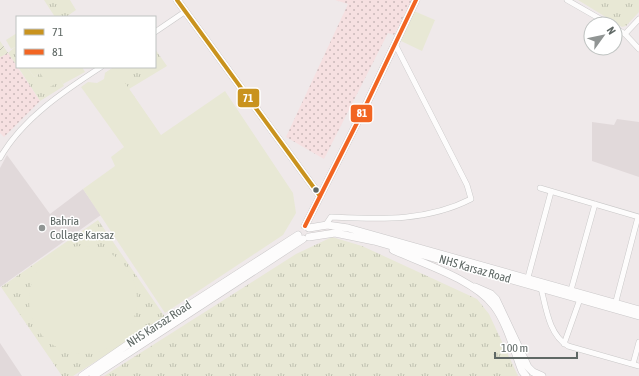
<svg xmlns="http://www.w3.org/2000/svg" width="639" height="376" viewBox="0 0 639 376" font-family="'Asap Condensed',sans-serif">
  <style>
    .education { fill: #e1d9da }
    .grass { fill: url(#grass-tufts) }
    .sand { fill: url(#sand-dots) }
    .garden { fill: url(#garden-furrows) }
    .pitch { fill: #e8e8d5 }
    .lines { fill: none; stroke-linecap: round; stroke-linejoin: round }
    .street-casing { stroke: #c9c8c8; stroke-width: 6 }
    .secondary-casing { stroke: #cac8c9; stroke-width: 8 }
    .street { stroke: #fdfcfc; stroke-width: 5 }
    .secondary { stroke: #fdfcfc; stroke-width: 7 }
    .bus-1-casing { stroke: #fff; stroke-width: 7 }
    .bus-2-casing { stroke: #fff; stroke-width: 7 }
    .bus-1 { stroke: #c9931e; stroke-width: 4 }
    .bus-2 { stroke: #f26522; stroke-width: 4 }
    .bus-dot { fill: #5f6865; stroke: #fff; stroke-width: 1.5 }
    .poi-dot { fill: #919594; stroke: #fff; stroke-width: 1.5 }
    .labels { text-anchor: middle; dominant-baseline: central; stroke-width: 3; stroke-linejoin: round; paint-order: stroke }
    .poi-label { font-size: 12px; fill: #5f6865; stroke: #fff; text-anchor: start }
    .street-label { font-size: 12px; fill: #5f6865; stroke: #fff }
    .line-badge { stroke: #fff; stroke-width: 1.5 }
    .badge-label { font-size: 11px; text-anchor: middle; font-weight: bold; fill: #fff }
  </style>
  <defs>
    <pattern id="grass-tufts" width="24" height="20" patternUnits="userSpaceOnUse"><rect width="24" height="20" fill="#e8e8d5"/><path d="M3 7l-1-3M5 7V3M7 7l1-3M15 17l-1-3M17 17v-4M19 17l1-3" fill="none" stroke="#bfc0b0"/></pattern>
    <pattern id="sand-dots" width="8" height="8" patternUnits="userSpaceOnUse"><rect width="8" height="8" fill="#f6e0e1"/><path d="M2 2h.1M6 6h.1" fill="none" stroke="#cab9ba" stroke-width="1.8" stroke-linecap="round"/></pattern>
    <pattern id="garden-furrows" width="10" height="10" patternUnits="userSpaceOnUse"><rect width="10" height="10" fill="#e8e8d5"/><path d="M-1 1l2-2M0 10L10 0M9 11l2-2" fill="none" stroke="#bfc0b0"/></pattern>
  </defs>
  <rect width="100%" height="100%" fill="#efe9ea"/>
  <path class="education" d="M 617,119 L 639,122 L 639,177 L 592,161 L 592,122 L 614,125 Z
    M 7,155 L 50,214 L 83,189 L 101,215 L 0,287 L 0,168 Z
    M 0,343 L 22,376 L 0,376 Z"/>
  <path class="grass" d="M 44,0 L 70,0 L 76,10 L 66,17 L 55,17 Z
    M 578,0 L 639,0 L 639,12 L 626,26 L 622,27 Z
    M 15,47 L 17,50 L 17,66 L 8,53 Z
    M 155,49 L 167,66 L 129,89 L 155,127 L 105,73 L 114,67 L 155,67 Z
    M 18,67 L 27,67 L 34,77 L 40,73 L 61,80 L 64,86 L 40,101 Z
    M 98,220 L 165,317 L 73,376 L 62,376 L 1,287 Z
    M 332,237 L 362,246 L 477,299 L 489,314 L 518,376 L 104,376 L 296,254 Z"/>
  <path class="sand" d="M 335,0 L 412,0 L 394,35 L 388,33 L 324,159 L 286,137 L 348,4 Z
    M 8,53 L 40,101 L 4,137 L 0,133 L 0,57 Z"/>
  <path class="garden" d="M 0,41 L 8,53 L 0,57 Z"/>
  <path class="pitch" d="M 414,11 L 435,20 L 422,51 L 401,41 Z
    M 17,33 L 17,50 L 15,47 L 11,49 L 6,40 Z
    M 27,67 L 82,67 L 85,72 L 63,84 L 61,80 L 50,87 L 40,73 L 34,77 Z
    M 114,67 L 161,135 L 225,91 L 293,193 L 296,213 L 283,235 L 165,313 L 83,189 L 115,166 L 111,157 L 124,147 L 81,87 L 88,82 L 97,83 L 104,79 L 105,73 Z
    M29 300a54 54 0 1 1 108 0a54 54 0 1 1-108 0Z"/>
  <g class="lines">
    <g class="street-casing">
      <path id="street" d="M 567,0 L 609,24
        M 615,28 L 625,34 L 639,49
        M 155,32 L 186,11
        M 625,34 L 639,19
        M 0,158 C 22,119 64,91 101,67
        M 540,188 L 639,217
        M 325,226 L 331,217 C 379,219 426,222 471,199 L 467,185 L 395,44
        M 527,281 L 551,192
        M 541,288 C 546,308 549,335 568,346 L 639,366
        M 571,290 L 595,204
        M 615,305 L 638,217
        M 564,344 L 580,299
        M 633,364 L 639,342"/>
    </g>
    <g class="secondary-casing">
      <path id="secondary" d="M 177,0 L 320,196
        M 305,226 L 365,107 L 416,0
        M 309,228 L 327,225 L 348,228 L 639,310
        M 309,237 L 335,233 L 374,241 L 639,316
        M 393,250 C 424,264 473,279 494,306 C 507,323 514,351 522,371 L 526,376
        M 475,287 L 491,294 L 496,299 L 528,367 L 533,372 L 542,376
        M 82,376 L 130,343 L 298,235
        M 93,376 L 303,239"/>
    </g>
    <use href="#street" class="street"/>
    <use href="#secondary" class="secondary"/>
    <g class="bus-1-casing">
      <path id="bus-1" d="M 177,0 L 320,196"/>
    </g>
    <g class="bus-2-casing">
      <path id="bus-2" d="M 305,226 L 365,107 L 416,0"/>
    </g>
    <use href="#bus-1" class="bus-1"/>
    <use href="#bus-2" class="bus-2"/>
  </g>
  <circle class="bus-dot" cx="316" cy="190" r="3.5"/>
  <circle class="poi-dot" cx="42" cy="228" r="4"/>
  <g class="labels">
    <g class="poi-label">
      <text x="50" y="221">Bahria<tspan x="50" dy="14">Collage Karsaz</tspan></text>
    </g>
    <g class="street-label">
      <text transform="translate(475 269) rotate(16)">NHS Karsaz Road</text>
      <text transform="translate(159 324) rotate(-33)">NHS Karsaz Road</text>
    </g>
  </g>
  <g class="line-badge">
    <rect x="237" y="88" width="23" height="20" rx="4" fill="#c9931e"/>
    <rect x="350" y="104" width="23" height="19" rx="4" fill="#f26522"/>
  </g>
  <g class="badge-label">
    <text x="248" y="102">71</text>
    <text x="362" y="117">81</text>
  </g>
  <rect x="16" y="16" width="140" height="52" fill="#ffffff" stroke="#bfc3c1"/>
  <rect x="24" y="29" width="20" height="6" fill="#c9931e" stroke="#bfc3c1"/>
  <text x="52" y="36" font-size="12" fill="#5f6865">71</text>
  <rect x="24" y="49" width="20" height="6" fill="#f26522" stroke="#bfc3c1"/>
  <text x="52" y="56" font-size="12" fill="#5f6865">81</text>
  <g transform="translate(603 36) rotate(57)"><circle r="19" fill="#ffffff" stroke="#bfc3c1"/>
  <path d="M0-3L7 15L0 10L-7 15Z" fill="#919594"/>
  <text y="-6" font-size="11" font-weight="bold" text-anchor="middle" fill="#5f6865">N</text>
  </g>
  <path d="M495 352v6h82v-6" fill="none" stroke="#5f6865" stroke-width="2"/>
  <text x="501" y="352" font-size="12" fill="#5f6865" stroke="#ffffff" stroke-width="3" paint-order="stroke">100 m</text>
</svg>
